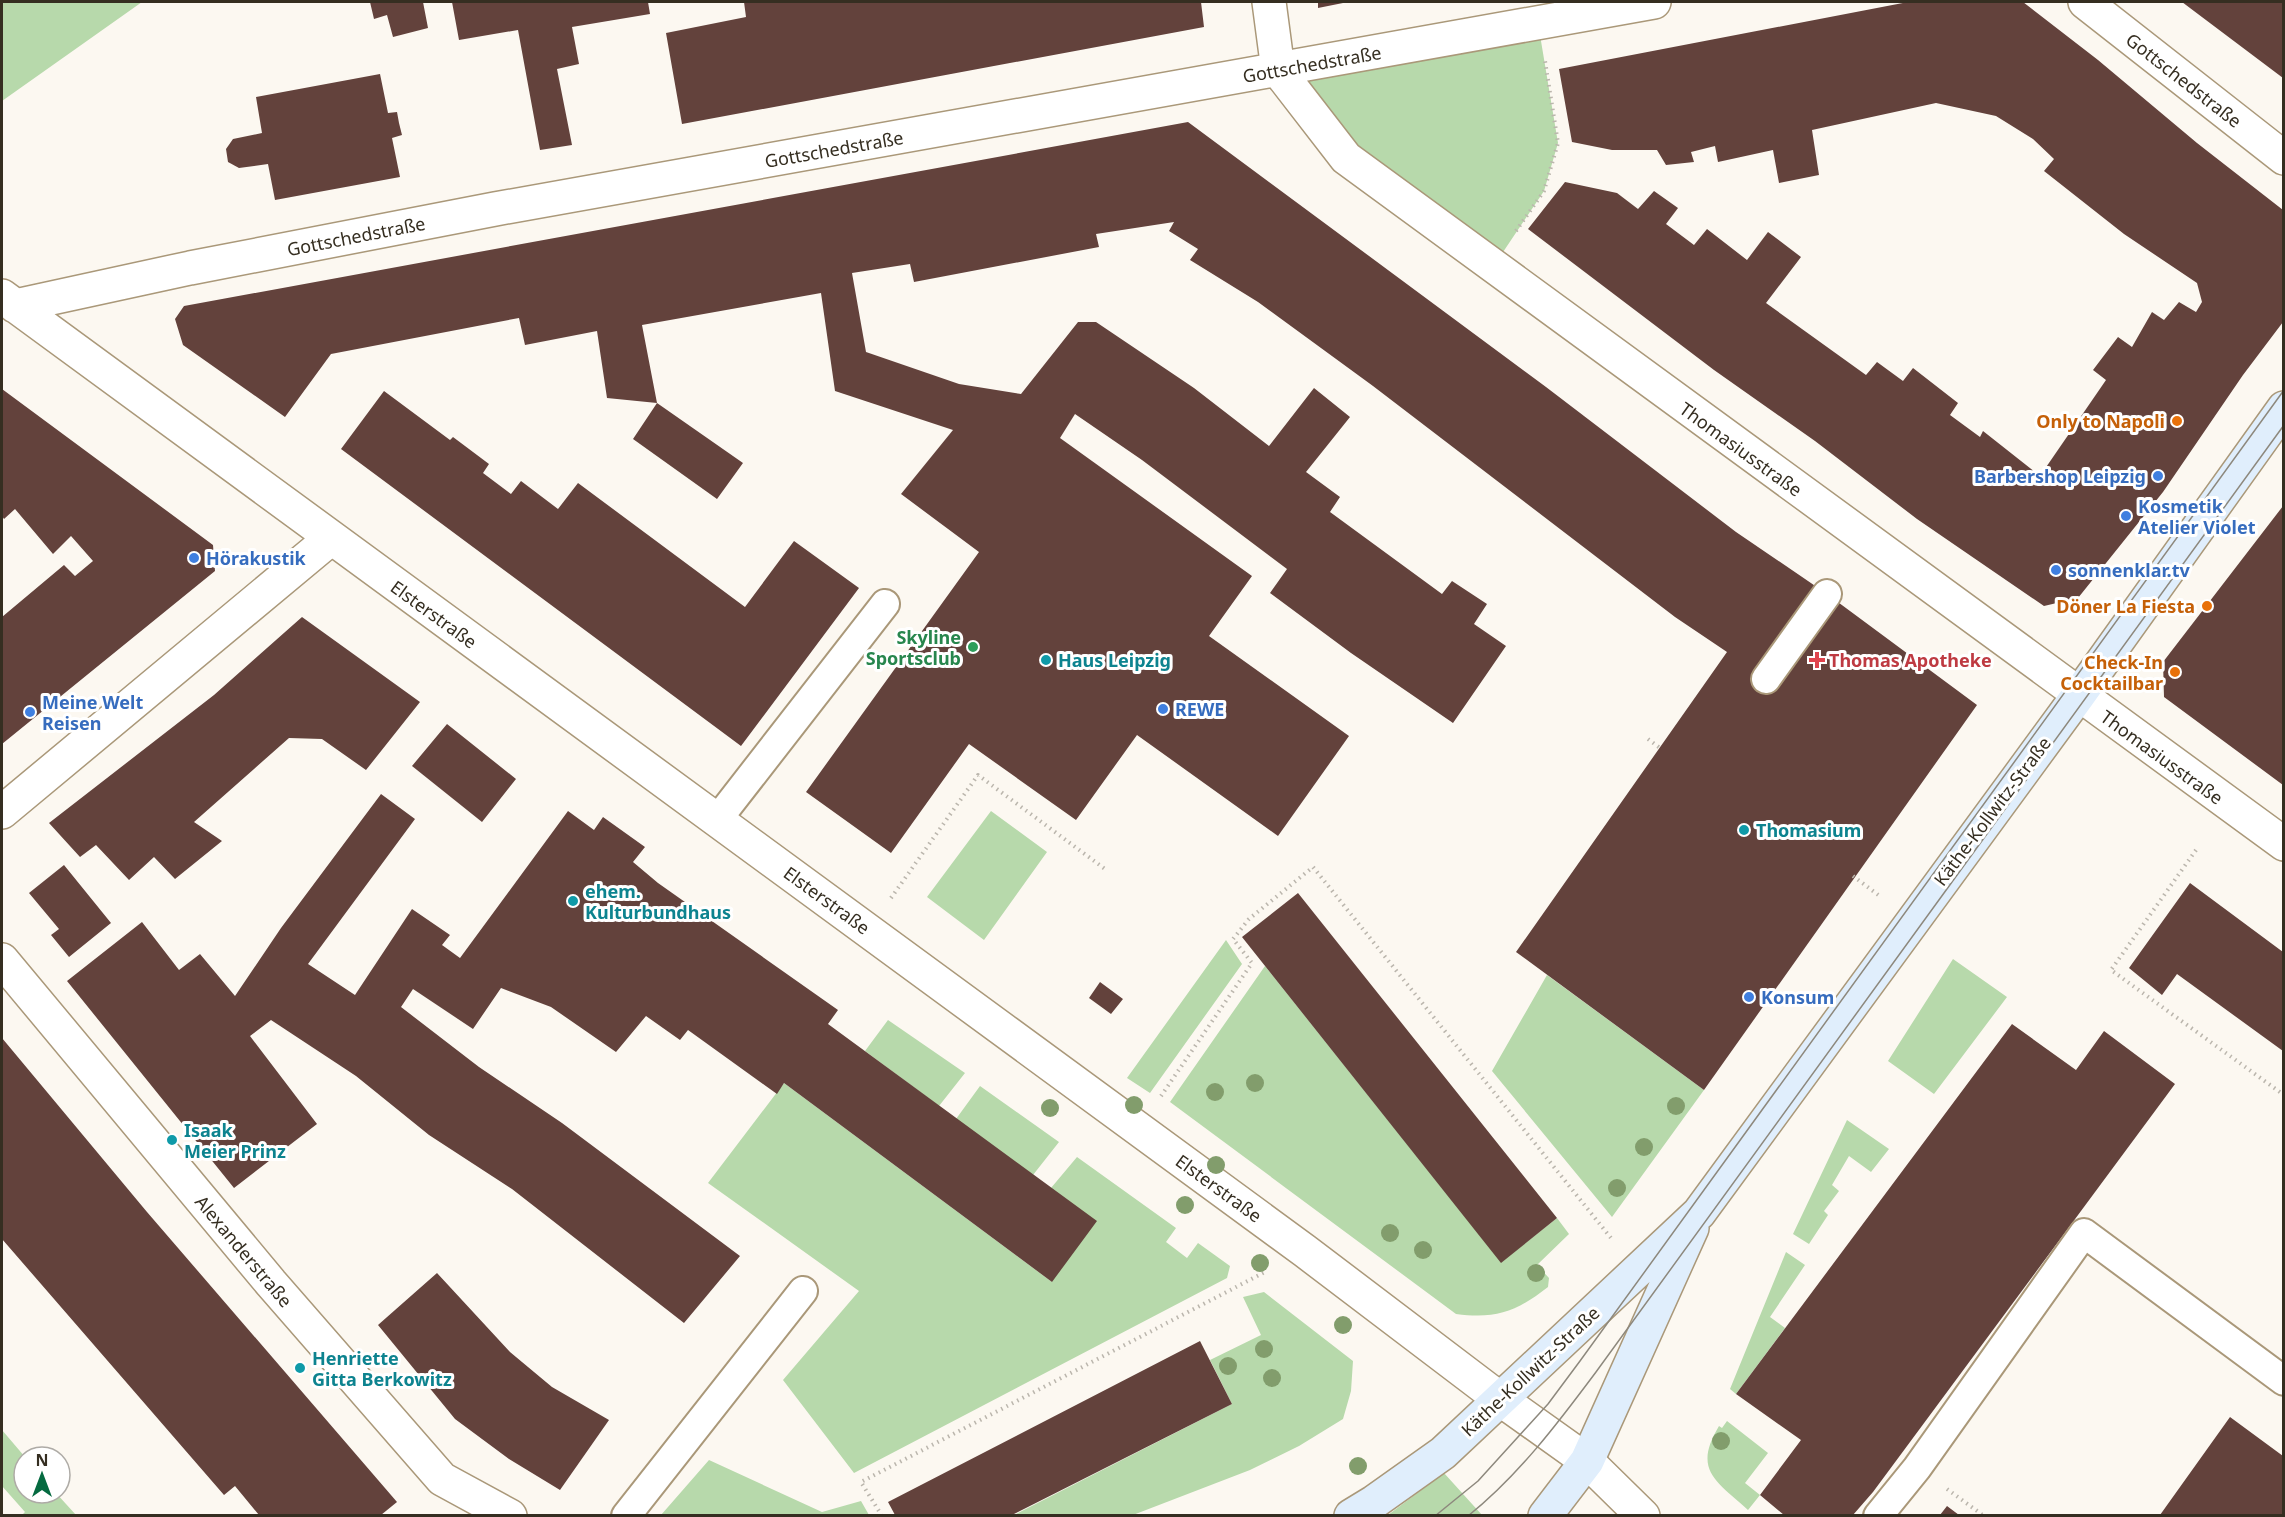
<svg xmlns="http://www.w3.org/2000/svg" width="2285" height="1517" viewBox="0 0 2285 1517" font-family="'Noto Sans',sans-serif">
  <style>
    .green { fill: #b7d9ab }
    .building { fill: #63423c }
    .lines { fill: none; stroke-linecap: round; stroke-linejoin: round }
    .lane-casing { stroke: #aa9879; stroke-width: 32 }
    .street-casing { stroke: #aa9879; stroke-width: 36 }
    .secondary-casing { stroke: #aa9879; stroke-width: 36 }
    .path { stroke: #bbb6ad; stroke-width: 4; stroke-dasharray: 1.5 4.5; stroke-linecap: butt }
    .lane { stroke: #fff; stroke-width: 28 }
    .street { stroke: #fff; stroke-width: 33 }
    .secondary { stroke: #e0eefc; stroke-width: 33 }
    .tram { stroke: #8d887d; stroke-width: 1.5 }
    .tree { fill: #829d6c }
    .food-dot { fill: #e8710a; stroke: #fff; stroke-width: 2 }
    .shop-dot { fill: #3f7fe0; stroke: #fff; stroke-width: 2 }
    .leisure-dot { fill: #2e9e5b; stroke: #fff; stroke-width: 2 }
    .culture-dot { fill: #0f9aa8; stroke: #fff; stroke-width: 2 }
    .health-dot { fill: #e0444e; stroke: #fff; stroke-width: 2 }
    .labels { text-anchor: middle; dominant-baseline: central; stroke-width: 6; stroke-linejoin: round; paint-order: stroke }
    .street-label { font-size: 18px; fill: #352e21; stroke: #fff }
    .food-label { font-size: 18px; font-weight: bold; fill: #c56008; stroke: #fff; text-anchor: end }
    .shop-label { font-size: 18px; font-weight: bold; fill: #366cbe; stroke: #fff; text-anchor: start }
    .leisure-label { font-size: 18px; font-weight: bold; fill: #27864d; stroke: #fff; text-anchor: end }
    .culture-label { font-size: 18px; font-weight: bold; fill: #0d838f; stroke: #fff; text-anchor: start }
    .health-label { font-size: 18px; font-weight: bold; fill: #be3a42; stroke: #fff; text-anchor: start }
  </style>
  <rect width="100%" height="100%" fill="#fcf8f1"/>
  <path class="green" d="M 2,2 L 142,2 L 2,101 Z
    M 1538,23 L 1558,143 L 1544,191 L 1493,267 L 1346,158 L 1278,70 Z
    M 991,811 L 1047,852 L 984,940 L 927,897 Z
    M 1226,940 L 1242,964 L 1150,1093 L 1127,1078 Z
    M 1953,959 L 2007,997 L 1934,1094 L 1888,1061 Z
    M 1265,966 L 1501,1262 L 1557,1218 L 1569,1234 L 1537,1265 L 1549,1278 L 1548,1287 C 1516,1312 1496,1319 1456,1314 L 1170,1102 Z
    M 1547,975 L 1704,1090 L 1612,1217 L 1492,1071 Z
    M 888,1020 L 965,1073 L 939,1106 L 865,1051 Z
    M 784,1083 L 1052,1282 L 1051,1188 L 1077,1157 L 1176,1228 L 1166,1242 L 1187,1258 L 1198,1243 L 1230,1266 L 1227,1278 L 854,1473 L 783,1380 L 859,1291 L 708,1183 Z
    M 980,1086 L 1059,1142 L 1033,1175 L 956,1119 Z
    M 1847,1120 L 1889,1149 L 1871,1172 L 1849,1156 L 1832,1185 L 1839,1191 L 1824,1211 L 1828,1215 L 1809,1244 L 1793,1234 Z
    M 1786,1252 L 1805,1265 L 1770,1317 L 1785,1328 L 1736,1394 L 1730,1389 Z
    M 1264,1292 L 1353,1361 L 1351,1391 L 1343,1419 L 1299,1446 L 1250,1470 L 1133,1515 L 1012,1516 L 1232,1404 L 1210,1360 L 1261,1335 L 1243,1297 Z
    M 1727,1421 L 1768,1453 L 1745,1483 L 1760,1495 L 1748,1510 C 1717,1481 1692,1471 1719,1426 L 1722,1428 Z
    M 2,1430 L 25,1457 L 24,1493 L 56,1493 L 76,1515 L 22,1515 L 25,1512 L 2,1486 Z
    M 709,1460 L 822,1512 L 861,1501 L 869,1515 L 661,1515 Z
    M 1444,1473 L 1482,1515 L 1388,1515 Z"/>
  <path class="building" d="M 370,2 L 423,2 L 428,28 L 393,37 L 387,15 L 374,19 Z
    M 452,2 L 648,2 L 650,14 L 572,27 L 579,64 L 557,69 L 572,145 L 540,150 L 518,30 L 459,40 Z
    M 744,2 L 1201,2 L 1204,27 L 682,124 L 666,33 L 746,17 Z
    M 1318,2 L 1343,2 L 1343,3 L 1318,8 Z
    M 1908,2 L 2023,2 L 2098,60 L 2197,143 L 2283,210 L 2283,322 L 2243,375 L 2163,492 L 2078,598 L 2044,606 L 1917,519 L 1815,441 L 1714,370 L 1528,229 L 1565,182 L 1617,193 L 1638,209 L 1654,191 L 1678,208 L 1666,224 L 1694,245 L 1707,229 L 1747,260 L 1768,232 L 1801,257 L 1766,303 L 1866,375 L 1877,362 L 1903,381 L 1913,368 L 1958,403 L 1950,415 L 1980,437 L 1983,431 L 2040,476 L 2106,380 L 2093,370 L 2118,337 L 2132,347 L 2152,312 L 2164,320 L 2179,302 L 2196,312 L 2202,302 L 2197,283 L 2124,234 L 2044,171 L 2054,159 L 2033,139 L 1996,116 L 1936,103 L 1812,130 L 1819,175 L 1779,183 L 1773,150 L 1718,162 L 1715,146 L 1691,152 L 1694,162 L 1666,165 L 1657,150 L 1612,150 L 1572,142 L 1559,69 Z
    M 2182,2 L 2283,2 L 2283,78 Z
    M 380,74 L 388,113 L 397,112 L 399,123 L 402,135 L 392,138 L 400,177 L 275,200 L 268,164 L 239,168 L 228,162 L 226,149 L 233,139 L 262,133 L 256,97 Z
    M 1188,122 L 1546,387 L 1736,532 L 1827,594 L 1977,705 L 1704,1090 L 1516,952 L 1727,652 L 1675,617 L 1373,386 L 1258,302 L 1190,260 L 1198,249 L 1169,231 L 1174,222 L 1096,234 L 1099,247 L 914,282 L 910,264 L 852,273 L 866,352 L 959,384 L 1021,394 L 1078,322 L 1096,322 L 1194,388 L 1269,446 L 1314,388 L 1350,417 L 1306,472 L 1340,497 L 1330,512 L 1442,594 L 1452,581 L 1487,604 L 1474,624 L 1506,646 L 1453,723 L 1351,653 L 1270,593 L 1287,569 L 1142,460 L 1075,414 L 1060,438 L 1252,576 L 1209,636 L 1349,736 L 1278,836 L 1137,735 L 1076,820 L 969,744 L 891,853 L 806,792 L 979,552 L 901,494 L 953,430 L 835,391 L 821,293 L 642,325 L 657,403 L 743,463 L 717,499 L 633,439 L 657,403 L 607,398 L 597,331 L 525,345 L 519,318 L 331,354 L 285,417 L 183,345 L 175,319 L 184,306 Z
    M 2,389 L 213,545 L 215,571 L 2,744 L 2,617 L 64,565 L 75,576 L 93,561 L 71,536 L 53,554 L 15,509 L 4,519 L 2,516 Z
    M 384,391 L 450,440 L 453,437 L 489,464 L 483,473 L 511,494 L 521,481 L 558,509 L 578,483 L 745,607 L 794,541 L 859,588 L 741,746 L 341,449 Z
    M 2283,506 L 2283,785 L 2164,697 L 2163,662 Z
    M 302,617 L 420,702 L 366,770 L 322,739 L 289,738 L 194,822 L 222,841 L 175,879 L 154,857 L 129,880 L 96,845 L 80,857 L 49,823 L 214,695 Z
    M 447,724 L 516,779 L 482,822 L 412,766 Z
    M 381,794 L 415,819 L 308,964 L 355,995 L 412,909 L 450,935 L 442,945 L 460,958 L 568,811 L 594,830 L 603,817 L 645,847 L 633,862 L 658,883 L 838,1010 L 828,1024 L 1097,1221 L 1052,1282 L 784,1083 L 777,1094 L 688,1030 L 680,1040 L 646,1016 L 616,1052 L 551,1007 L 501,988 L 473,1029 L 413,989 L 401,1007 L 479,1067 L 562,1123 L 740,1256 L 684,1323 L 512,1189 L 429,1135 L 356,1076 L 271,1020 L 250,1036 L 317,1124 L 234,1188 L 67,981 L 142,922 L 179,970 L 200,954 L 235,996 L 281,928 Z
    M 64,865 L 111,923 L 69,957 L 51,935 L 59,929 L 29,893 Z
    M 2190,883 L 2283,952 L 2283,1051 L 2177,974 L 2162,995 L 2129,968 Z
    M 1298,893 L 1557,1218 L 1501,1263 L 1242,937 Z
    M 1100,982 L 1123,999 L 1111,1014 L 1089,998 Z
    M 2012,1024 L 2076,1070 L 2104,1031 L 2175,1084 L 1873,1492 L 1853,1515 L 1784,1515 L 1760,1495 L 1801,1440 L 1736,1394 Z
    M 2,1038 L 147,1212 L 397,1502 L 381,1515 L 259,1515 L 235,1486 L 224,1495 L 2,1239 Z
    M 437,1273 L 510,1352 L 552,1387 L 609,1420 L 560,1490 L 509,1459 L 455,1419 L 378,1325 Z
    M 1200,1341 L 1232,1404 L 1012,1515 L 895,1515 L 888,1502 Z
    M 2230,1417 L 2283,1456 L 2283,1515 L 2160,1515 Z
    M 1947,1506 L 1959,1515 L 1940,1515 Z"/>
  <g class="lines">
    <g class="lane-casing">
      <path id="lane" d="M 1766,679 L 1827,594
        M 717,820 L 885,604
        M 626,1516 L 803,1291
        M 1878,1516 L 1917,1468 L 2084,1233 L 2284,1381"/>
    </g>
    <g class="street-casing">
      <path id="street" d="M 1269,2 L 1278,70 L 1346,158 L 2284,844
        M 2085,2 L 2284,158
        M 2,296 L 1305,1251 L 1500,1399 L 1587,1461 L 1643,1516
        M 15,306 L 190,268 L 495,209 L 1654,2
        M 2,812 L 330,539
        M 2,960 L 271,1283 L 442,1479 L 510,1516"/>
    </g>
    <g class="secondary-casing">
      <path id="secondary" d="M 1351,1516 L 1374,1502 L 1443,1453 L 1699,1213 L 2078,696 L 2284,408
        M 1545,1516 L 1587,1461 L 1692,1228"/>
    </g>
    <path class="path" d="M 1516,231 L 1544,191 L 1558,143 L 1545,61
      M 1648,739 L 1660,748
      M 2196,850 L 2111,970 L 2284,1095
      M 1853,876 L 1881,897
      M 891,898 L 978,775 L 1105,869
      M 1161,1096 L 1252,963 L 1233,939 L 1249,919 L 1313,867 L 1611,1238
      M 1947,1489 L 1984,1516
      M 882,1516 L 861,1482 L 1265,1272"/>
    <use href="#lane" class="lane"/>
    <use href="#street" class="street"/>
    <use href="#secondary" class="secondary"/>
    <path class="tram" d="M 1435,1516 L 1478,1481 L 1548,1404 L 1580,1361 L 2284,390
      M 1468,1516 C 1518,1476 1558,1423 1596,1372 L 2284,425"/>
  </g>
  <g class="tree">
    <circle cx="1255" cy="1083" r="9"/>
    <circle cx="1215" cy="1092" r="9"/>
    <circle cx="1134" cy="1105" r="9"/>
    <circle cx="1676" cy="1106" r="9"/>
    <circle cx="1050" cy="1108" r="9"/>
    <circle cx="1644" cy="1147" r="9"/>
    <circle cx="1216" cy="1165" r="9"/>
    <circle cx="1617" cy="1188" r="9"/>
    <circle cx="1185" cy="1205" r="9"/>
    <circle cx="1390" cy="1233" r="9"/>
    <circle cx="1423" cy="1250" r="9"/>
    <circle cx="1260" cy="1263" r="9"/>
    <circle cx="1536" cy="1273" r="9"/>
    <circle cx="1343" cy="1325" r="9"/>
    <circle cx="1264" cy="1349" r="9"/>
    <circle cx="1228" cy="1366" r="9"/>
    <circle cx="1272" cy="1378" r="9"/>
    <circle cx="1721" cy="1441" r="9"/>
    <circle cx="1358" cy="1466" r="9"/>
  </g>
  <g class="food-dot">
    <circle cx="2177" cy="421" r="6"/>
    <circle cx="2207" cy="606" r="6"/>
    <circle cx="2175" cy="672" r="6"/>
  </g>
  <g class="shop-dot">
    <circle cx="2158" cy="476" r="6"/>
    <circle cx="2126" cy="516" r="6"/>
    <circle cx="194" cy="558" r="6"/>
    <circle cx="2056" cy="570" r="6"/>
    <circle cx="1163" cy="709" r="6"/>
    <circle cx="30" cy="712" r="6"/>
    <circle cx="1749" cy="997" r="6"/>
  </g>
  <circle class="leisure-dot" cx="973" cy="647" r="6"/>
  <g class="culture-dot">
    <circle cx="1046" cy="660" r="6"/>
    <circle cx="1744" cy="830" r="6"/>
    <circle cx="573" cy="901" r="6"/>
    <circle cx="172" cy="1140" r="6"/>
    <circle cx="300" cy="1368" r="6"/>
  </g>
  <path class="health-dot" d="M1814 651h6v6h6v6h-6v6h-6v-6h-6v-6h6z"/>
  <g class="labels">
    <g class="street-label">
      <text transform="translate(1312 64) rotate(-10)">Gottschedstraße</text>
      <text transform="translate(2184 80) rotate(38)">Gottschedstraße</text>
      <text transform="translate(834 149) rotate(-10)">Gottschedstraße</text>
      <text transform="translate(356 236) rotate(-11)">Gottschedstraße</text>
      <text transform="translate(1741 449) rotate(36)">Thomasiusstraße</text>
      <text transform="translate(434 614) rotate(36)">Elsterstraße</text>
      <text transform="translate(2162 757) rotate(36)">Thomasiusstraße</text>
      <text transform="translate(1992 811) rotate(-53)">Käthe-Kollwitz-Straße</text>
      <text transform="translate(827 900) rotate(36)">Elsterstraße</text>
      <text transform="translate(1219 1188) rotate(36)">Elsterstraße</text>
      <text transform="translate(244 1251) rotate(50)">Alexanderstraße</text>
      <text transform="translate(1530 1371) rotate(-43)">Käthe-Kollwitz-Straße</text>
    </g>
    <g class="food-label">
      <text x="2165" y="421">Only to Napoli</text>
      <text x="2195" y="606">Döner La Fiesta</text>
      <text x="2163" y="662">Check-In<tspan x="2163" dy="21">Cocktailbar</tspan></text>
    </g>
    <g class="shop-label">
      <text x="2146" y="476" text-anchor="end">Barbershop Leipzig</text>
      <text x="2138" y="506">Kosmetik<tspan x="2138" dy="21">Atelier Violet</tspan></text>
      <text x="206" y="558">Hörakustik</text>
      <text x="2068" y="570">sonnenklar.tv</text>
      <text x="42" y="702">Meine Welt<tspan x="42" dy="21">Reisen</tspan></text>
      <text x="1175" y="709">REWE</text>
      <text x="1761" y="997">Konsum</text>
    </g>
    <g class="leisure-label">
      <text x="961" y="637">Skyline<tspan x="961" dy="21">Sportsclub</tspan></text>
    </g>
    <g class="culture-label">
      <text x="1058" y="660">Haus Leipzig</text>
      <text x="1756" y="830">Thomasium</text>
      <text x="585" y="891">ehem.<tspan x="585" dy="21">Kulturbundhaus</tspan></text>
      <text x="184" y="1130">Isaak<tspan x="184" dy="21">Meier Prinz</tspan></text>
      <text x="312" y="1358">Henriette<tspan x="312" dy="21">Gitta Berkowitz</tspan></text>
    </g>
    <g class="health-label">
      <text x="1829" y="660">Thomas Apotheke</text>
    </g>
  </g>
  <rect width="2285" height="1517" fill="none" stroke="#352e21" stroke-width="6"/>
  <g transform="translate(42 1475)"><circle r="28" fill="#ffffff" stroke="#aeaba6" stroke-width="1.5"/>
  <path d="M0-4.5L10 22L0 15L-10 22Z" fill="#056a40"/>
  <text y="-9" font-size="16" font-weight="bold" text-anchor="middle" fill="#352e21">N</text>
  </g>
</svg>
